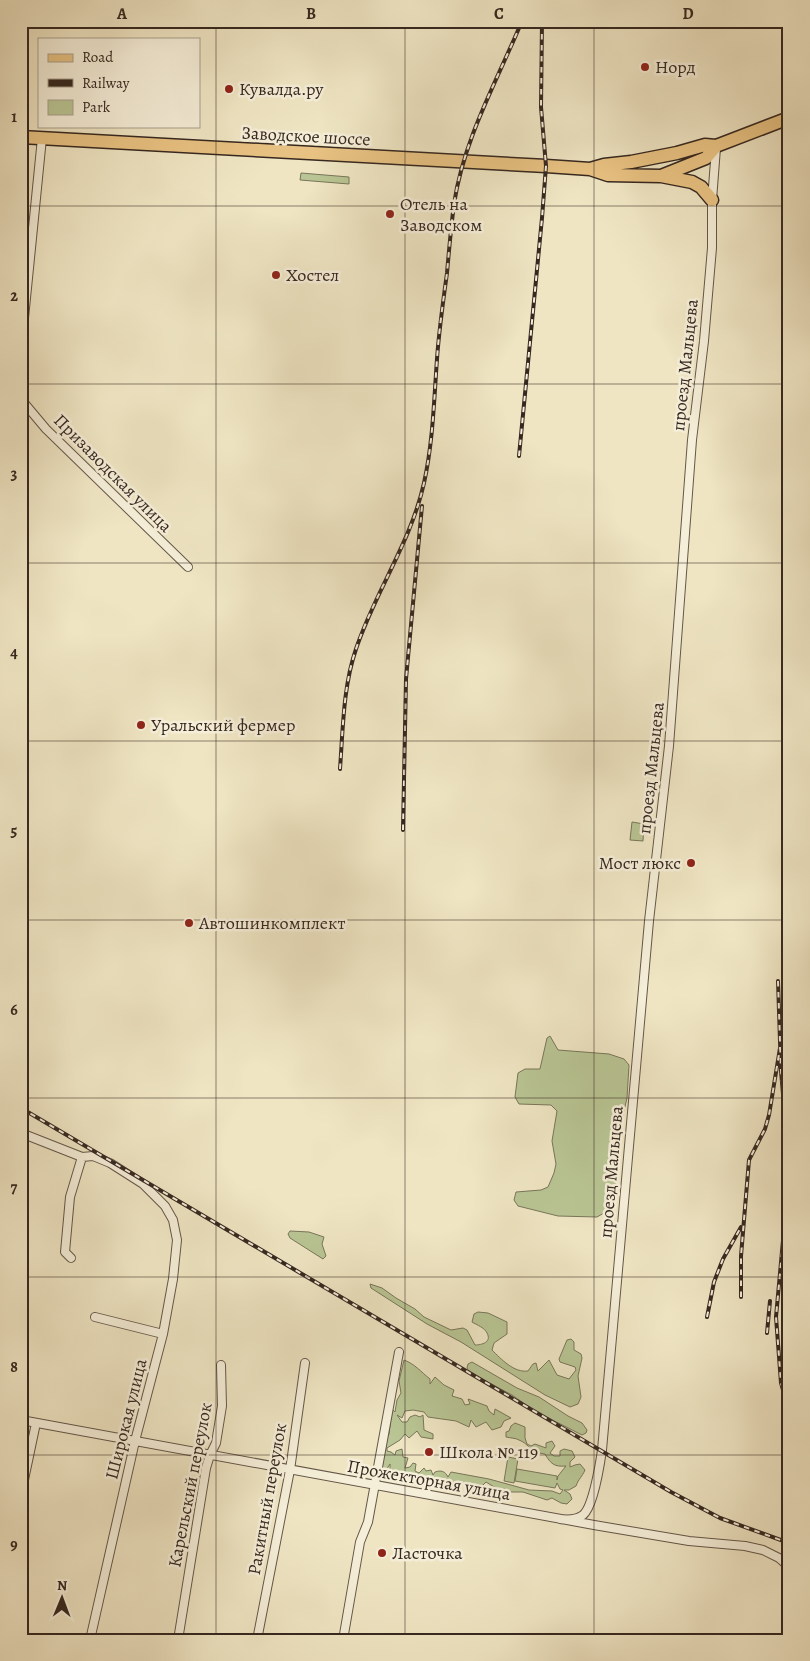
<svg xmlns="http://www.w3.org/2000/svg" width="810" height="1661" viewBox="0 0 810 1661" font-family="Alegreya,serif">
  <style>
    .green { fill: #b9c594; stroke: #78765a }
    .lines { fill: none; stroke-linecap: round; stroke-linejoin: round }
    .minor-casing { stroke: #645749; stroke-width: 10 }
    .primary-casing { stroke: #362820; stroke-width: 15 }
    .minor { stroke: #f5eed8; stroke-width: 8 }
    .primary { stroke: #e8c282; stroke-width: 12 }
    .rail-casing { stroke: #362820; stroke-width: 4 }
    .rail { stroke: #f5eed8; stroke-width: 2; stroke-dasharray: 5.5; stroke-linecap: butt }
    .grid { fill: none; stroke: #362820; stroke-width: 1; stroke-opacity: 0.55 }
    .poi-dot { fill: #8f2418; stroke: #f5eed8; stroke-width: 2 }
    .labels { text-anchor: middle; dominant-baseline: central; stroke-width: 5; stroke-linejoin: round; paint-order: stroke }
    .poi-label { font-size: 18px; fill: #362820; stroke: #f5eed8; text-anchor: start }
    .street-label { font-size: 18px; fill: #362820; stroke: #f5eed8 }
    .neatline { fill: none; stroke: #362820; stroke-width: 2 }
    .grid-label { font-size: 16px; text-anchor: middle; font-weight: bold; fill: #362820 }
  </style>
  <rect width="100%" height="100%" fill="#efe5c3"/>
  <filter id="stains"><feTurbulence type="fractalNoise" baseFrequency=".004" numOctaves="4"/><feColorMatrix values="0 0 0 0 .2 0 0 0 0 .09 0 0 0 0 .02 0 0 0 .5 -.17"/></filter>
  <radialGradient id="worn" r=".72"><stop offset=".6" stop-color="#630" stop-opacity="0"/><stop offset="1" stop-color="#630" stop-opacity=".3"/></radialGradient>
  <path class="green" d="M 301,173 L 349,177 L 349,184 L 300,180 Z
    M 632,822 L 644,824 L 643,841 L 630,840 Z
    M 550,1036 L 558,1050 L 609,1054 L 624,1059 L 629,1065 L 627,1098 L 616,1145 L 615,1194 L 611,1209 L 597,1217 L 558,1216 L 518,1206 L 514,1200 L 516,1192 L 541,1190 L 548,1187 L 554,1173 L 556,1164 L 552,1141 L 557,1111 L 551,1105 L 519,1104 L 515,1097 L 518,1073 L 525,1069 L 540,1069 L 547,1038 Z
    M 290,1231 L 309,1232 L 324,1237 L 322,1244 L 326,1256 L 323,1259 L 290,1238 L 288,1234 Z
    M 370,1284 L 382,1288 L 396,1298 L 415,1309 L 424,1317 L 451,1330 L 463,1328 L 467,1330 L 475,1345 C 482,1345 492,1342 487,1333 C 485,1328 477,1325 472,1322 L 474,1314 L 478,1312 L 488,1313 L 507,1322 L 507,1334 L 494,1343 L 492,1350 C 501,1359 514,1373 528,1371 L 533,1364 L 536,1363 L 538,1371 L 549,1360 L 557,1375 L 569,1379 L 576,1370 L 575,1367 L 560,1362 L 559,1359 L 567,1340 L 571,1339 L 574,1342 L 574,1350 L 581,1354 L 582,1358 L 578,1376 L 581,1397 L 578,1404 L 570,1407 L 545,1395 L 461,1342 L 427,1324 L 371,1288 Z
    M 404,1360 C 415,1364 421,1372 430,1379 L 430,1384 L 435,1377 L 444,1385 L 454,1390 L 452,1396 L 462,1399 L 465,1405 L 470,1404 L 468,1399 L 487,1406 L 489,1411 L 494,1415 L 495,1409 L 511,1418 L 504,1421 L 501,1427 L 492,1430 L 486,1422 L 476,1427 L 471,1420 L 469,1427 L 456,1421 L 428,1417 L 424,1412 L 413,1410 L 405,1411 L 402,1418 L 397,1415 L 402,1422 L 407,1422 L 410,1417 L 415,1415 L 420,1417 L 423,1415 L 424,1430 L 433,1434 L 433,1439 L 421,1437 L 417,1431 L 409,1438 L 405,1434 L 400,1440 L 387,1448 L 387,1451 L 391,1452 L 395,1455 L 396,1451 L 402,1449 L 403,1457 L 408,1458 L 405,1468 L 410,1467 L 413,1463 L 416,1464 L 415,1471 L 419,1473 L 424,1468 L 426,1471 L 431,1470 L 433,1475 L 435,1472 C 441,1470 445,1471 448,1477 L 451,1472 L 489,1479 L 529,1490 L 552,1491 L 560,1494 L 563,1490 L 560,1489 L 557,1483 L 555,1488 L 515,1481 L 517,1469 L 557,1476 L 557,1480 L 558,1476 L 566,1466 C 554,1467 551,1464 545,1454 C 528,1452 531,1445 519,1440 C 516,1438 510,1438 506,1437 L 506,1432 L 509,1431 L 511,1426 L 515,1423 L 525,1427 L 525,1438 L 527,1444 L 531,1446 L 535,1444 L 546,1448 L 546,1443 L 552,1441 L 555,1446 L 550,1453 L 554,1456 L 560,1456 L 560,1451 L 564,1449 L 572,1451 L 575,1457 L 570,1462 L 570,1467 L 575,1465 L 580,1464 L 585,1470 C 582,1477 579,1478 576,1486 L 569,1490 L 564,1490 L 570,1494 L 572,1499 L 567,1504 L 561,1503 L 552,1498 L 547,1500 L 523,1492 L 509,1492 L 499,1490 L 486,1482 L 483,1485 C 472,1486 459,1487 450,1480 L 412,1478 L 397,1472 L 390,1471 L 390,1464 L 385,1472 L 379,1471 L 386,1439 L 389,1434 L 392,1409 L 395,1412 L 397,1400 L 401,1393 L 399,1381 Z
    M 472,1362 L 517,1388 L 539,1397 L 568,1416 L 582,1423 L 587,1430 L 586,1433 L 582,1435 L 578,1433 L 535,1411 L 512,1395 L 480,1378 L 469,1371 L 467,1368 L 468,1364 Z
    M 508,1457 L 518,1459 L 514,1483 L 504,1481 Z"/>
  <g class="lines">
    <g class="minor-casing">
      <path id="minor" d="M 21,348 L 42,138
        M 21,396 L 25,404 L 46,429 L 188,567
        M 21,1133 L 82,1157 L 93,1156 L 110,1163 L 143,1184 L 165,1206 L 173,1220 L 177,1240 L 173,1279 L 163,1334 L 135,1441 L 90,1640
        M 71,1258 L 65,1252 L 70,1197 L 82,1157
        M 95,1317 L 163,1334
        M 21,1420 L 594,1525 L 689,1541 L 745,1546 L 763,1550 L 779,1558 L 787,1565 L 788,1589 L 787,1608
        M 21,1494 L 36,1423
        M 560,1519 C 567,1520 576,1520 583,1515 C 593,1507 600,1464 602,1450 L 649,921 L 669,746 L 692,440 L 704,341 L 712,248 L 712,200 L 716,148
        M 178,1640 L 206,1468 L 210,1455 L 216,1443 L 222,1406 L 221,1365
        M 257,1640 L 290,1470 L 305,1363
        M 343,1640 L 360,1542 L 368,1522 L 399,1352"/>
    </g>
    <g class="primary-casing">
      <path id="primary" d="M 21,137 L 546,166 L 590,169 L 608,175 L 661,176 L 706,158 L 716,146 L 789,118
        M 590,169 L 604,165 L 631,162 L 677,153 L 705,145 L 716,146
        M 661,176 L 692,182 L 701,187 L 712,200"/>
    </g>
    <use href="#minor" class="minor"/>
    <use href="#primary" class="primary"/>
    <g class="rail-casing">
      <path id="rail" d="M 519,456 L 542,218 L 546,166 L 541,107 L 542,21
        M 340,769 C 343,729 343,687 356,649 C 375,592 411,542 424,483 C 433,442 434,400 437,359 C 439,330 443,302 447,273 C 449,250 451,227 454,204 C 464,138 497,81 522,21
        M 403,830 L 406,679 L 422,506
        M 778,981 L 781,1071 L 789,1163
        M 21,1108 L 671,1492 L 720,1518 L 789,1543
        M 789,1175 L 776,1317 L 781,1383 L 789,1411
        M 741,1297 L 741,1256 L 749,1160 L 765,1129 L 769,1115 L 780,1048
        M 707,1317 L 714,1282 L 723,1259 L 741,1227
        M 767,1333 L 770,1301"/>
    </g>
    <use href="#rail" class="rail"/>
  </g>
  <path class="grid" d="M 216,21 L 216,1640M 405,21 L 405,1640M 594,21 L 594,1640M 21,206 L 789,206M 21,384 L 789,384M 21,563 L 789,563M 21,741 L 789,741M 21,920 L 789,920M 21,1098 L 789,1098M 21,1277 L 789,1277M 21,1455 L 789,1455"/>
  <g class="poi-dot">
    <circle cx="645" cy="67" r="5"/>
    <circle cx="229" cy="89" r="5"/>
    <circle cx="390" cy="214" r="5"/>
    <circle cx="276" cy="275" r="5"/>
    <circle cx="141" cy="725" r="5"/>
    <circle cx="691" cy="863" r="5"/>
    <circle cx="189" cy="923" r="5"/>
    <circle cx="429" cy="1452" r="5"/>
    <circle cx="382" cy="1553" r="5"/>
  </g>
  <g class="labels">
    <g class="poi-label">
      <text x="655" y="67">Норд</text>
      <text x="239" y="89">Кувалда.ру</text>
      <text x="400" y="204">Отель на<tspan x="400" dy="21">Заводском</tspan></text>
      <text x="286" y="275">Хостел</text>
      <text x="151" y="725">Уральский фермер</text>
      <text x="681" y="863" text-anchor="end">Мост люкс</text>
      <text x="199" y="923">Автошинкомплект</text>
      <text x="439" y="1452">Школа № 119</text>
      <text x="392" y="1553">Ласточка</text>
    </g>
    <g class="street-label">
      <text transform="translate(306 136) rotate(3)">Заводское шоссе</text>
      <text transform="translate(685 365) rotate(-84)">проезд Мальцева</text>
      <text transform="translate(113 473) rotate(45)">Призаводская улица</text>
      <text transform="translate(651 768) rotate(-84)">проезд Мальцева</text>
      <text transform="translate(611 1172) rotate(-85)">проезд Мальцева</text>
      <text transform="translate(126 1419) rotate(-76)">Широкая улица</text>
      <text transform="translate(429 1480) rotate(10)">Прожекторная улица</text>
      <text transform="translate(190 1485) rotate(-79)">Карельский переулок</text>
      <text transform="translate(267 1499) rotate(-80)">Ракитный переулок</text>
    </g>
  </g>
  <rect width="810" height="1661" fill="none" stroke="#efe5c3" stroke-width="55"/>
  <rect x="38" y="38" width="162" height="90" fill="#f5eed8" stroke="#a99f8e"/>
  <rect x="48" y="54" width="25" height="8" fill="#e8c282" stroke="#a99f8e"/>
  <text x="82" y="62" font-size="15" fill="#362820">Road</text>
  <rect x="48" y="79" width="25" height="8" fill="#362820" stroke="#a99f8e"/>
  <text x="82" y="88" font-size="15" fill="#362820">Railway</text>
  <rect x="48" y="100" width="25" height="15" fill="#b9c594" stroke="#a99f8e"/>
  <text x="82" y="112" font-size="15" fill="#362820">Park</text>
  <g transform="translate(62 1598) rotate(1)" stroke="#f5eed8" stroke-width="4" paint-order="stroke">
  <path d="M0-4L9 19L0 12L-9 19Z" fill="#362820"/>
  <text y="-8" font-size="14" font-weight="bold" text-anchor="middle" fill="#362820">N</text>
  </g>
  <rect x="28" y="28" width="754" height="1606" class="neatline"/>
  <g class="grid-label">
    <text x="122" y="19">A</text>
    <text x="311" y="19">B</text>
    <text x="499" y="19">C</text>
    <text x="688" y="19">D</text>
    <text x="14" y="122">1</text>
    <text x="14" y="301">2</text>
    <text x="14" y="479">3</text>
    <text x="14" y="658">4</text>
    <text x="14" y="836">5</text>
    <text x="14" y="1015">6</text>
    <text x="14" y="1193">7</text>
    <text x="14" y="1372">8</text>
    <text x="14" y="1550">9</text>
  </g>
  <rect width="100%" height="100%" filter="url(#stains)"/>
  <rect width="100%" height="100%" fill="url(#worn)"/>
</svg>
